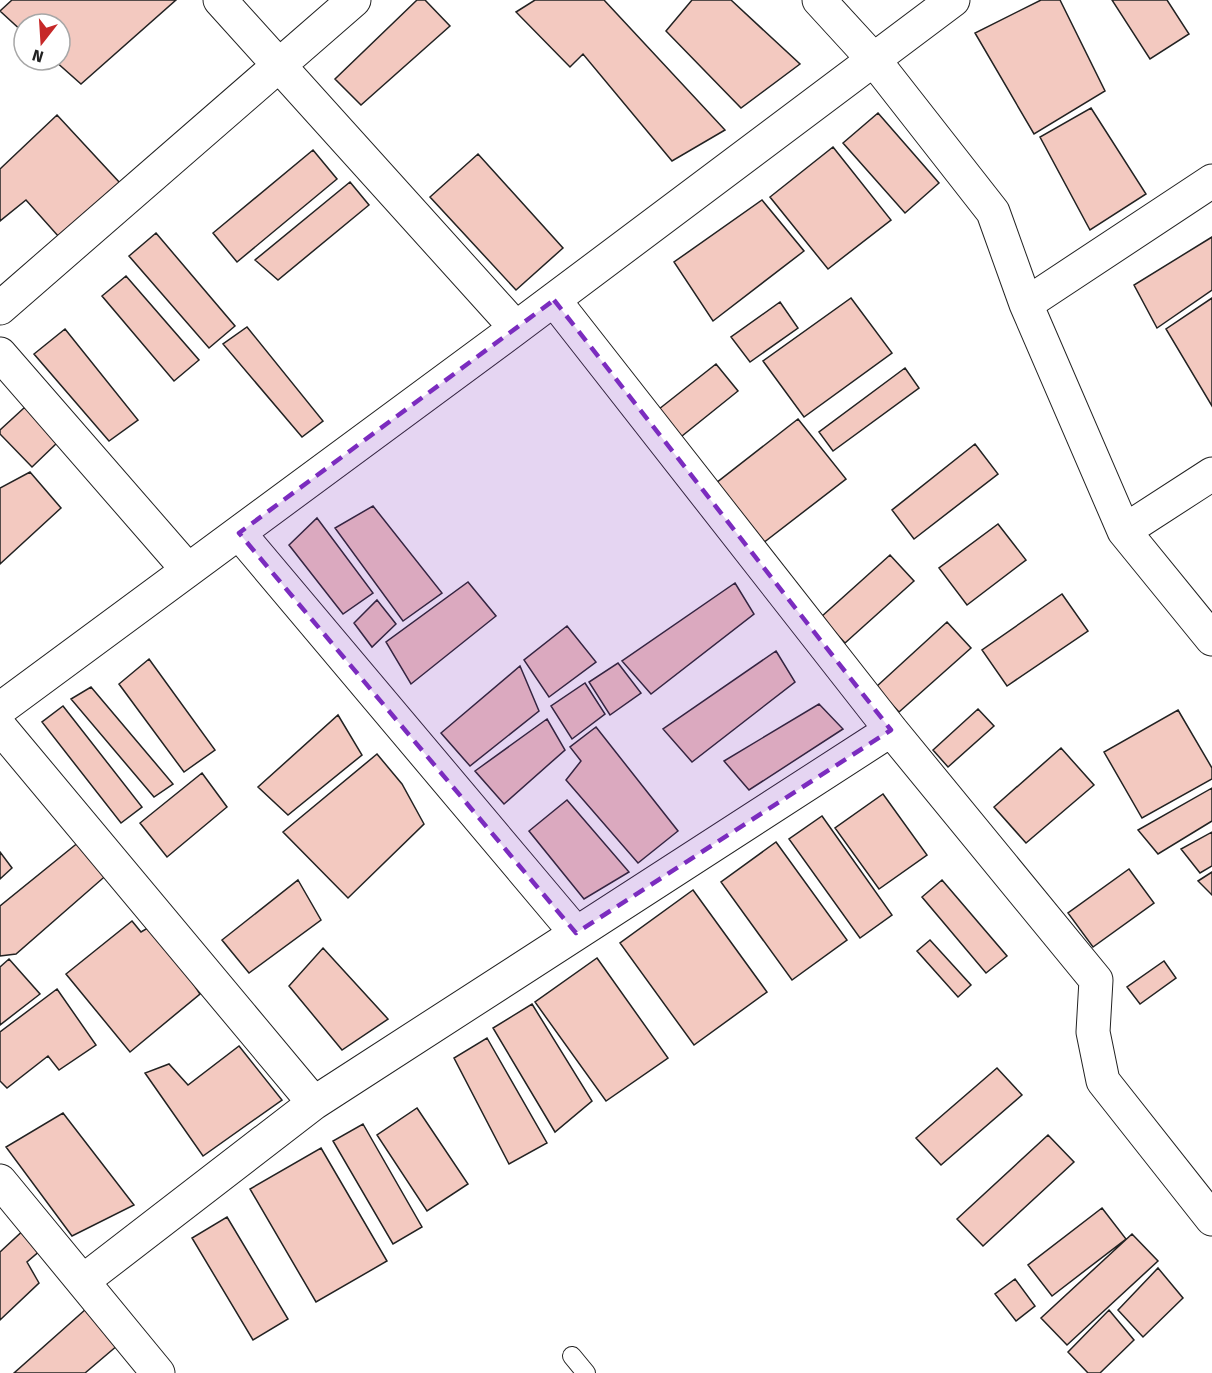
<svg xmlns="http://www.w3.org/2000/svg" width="1212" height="1373" viewBox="0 0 1212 1373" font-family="'Fira Sans',sans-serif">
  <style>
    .building { fill: #f3c9c0; stroke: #222; stroke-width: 1.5 }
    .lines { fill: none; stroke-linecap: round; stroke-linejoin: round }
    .lane-casing { stroke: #222; stroke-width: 20 }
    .street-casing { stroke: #222; stroke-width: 35 }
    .lane { stroke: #fff; stroke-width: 18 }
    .street { stroke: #fff; stroke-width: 33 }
    .marked { fill: #7b2cbf; fill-opacity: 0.2; stroke: #7b2cbf; stroke-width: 4.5; stroke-dasharray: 12 8; stroke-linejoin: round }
  </style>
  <rect width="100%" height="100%" fill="#fff"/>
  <path class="building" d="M 12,0 L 176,0 L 81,84 L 54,60 L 60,60 L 60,24 L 24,24 L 24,33 L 0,11 Z
    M 417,0 L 425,0 L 450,26 L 361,105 L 335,79 Z
    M 535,0 L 604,0 L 725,130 L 672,161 L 583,54 L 570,67 L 516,12 Z
    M 692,0 L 731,0 L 800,64 L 741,108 L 666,31 Z
    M 1041,0 L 1060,0 L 1105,91 L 1034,134 L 975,33 Z
    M 1112,0 L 1167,0 L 1189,34 L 1150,59 Z
    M 1091,108 L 1146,194 L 1090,230 L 1040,137 Z
    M 878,113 L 939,183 L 905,213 L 843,143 Z
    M 57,115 L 120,183 L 59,237 L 26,200 L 0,221 L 0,169 Z
    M 833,147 L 891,220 L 828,269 L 770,197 Z
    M 313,150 L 337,179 L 237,262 L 213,233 Z
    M 478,154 L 563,248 L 516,290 L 430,197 Z
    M 350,182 L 369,205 L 278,280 L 255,260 Z
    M 762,200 L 804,251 L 713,321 L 674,262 Z
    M 156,233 L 235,326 L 209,348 L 129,256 Z
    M 1212,237 L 1212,290 L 1157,328 L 1134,285 Z
    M 126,276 L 199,360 L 174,381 L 102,296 Z
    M 851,298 L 892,353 L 804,417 L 763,361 Z
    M 1212,298 L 1212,406 L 1166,329 Z
    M 780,302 L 798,328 L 750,362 L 731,337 Z
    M 247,327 L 323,421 L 302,437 L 223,344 Z
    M 65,329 L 138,420 L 109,441 L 34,354 Z
    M 716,364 L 738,391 L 677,440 L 654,413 Z
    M 905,368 L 919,388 L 833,451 L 819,432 Z
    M 25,407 L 58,442 L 32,467 L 0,434 L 0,430 Z
    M 798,419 L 846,479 L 758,547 L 711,487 Z
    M 975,444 L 998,474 L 914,539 L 892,510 Z
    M 30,472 L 61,508 L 0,564 L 0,488 Z
    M 373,506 L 442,593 L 403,621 L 335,528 Z
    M 317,518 L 373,593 L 343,614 L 289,545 Z
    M 998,524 L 1026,560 L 967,605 L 939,568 Z
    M 890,555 L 914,581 L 845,643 L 821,617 Z
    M 468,582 L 496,616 L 411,684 L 386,642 Z
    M 735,583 L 754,614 L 651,694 L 622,661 Z
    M 1062,594 L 1088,631 L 1007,686 L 982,650 Z
    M 377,600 L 396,624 L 372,647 L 354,623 Z
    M 947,622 L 971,648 L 899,712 L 876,687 Z
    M 567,626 L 596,662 L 549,697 L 524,660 Z
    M 776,651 L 795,682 L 692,762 L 663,729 Z
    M 149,659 L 215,750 L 184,772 L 119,684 Z
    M 618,663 L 641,693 L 610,715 L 589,682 Z
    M 520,666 L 539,711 L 470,766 L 441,733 Z
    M 585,683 L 605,714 L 572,739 L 551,706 Z
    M 91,687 L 173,784 L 154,797 L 71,699 Z
    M 819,704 L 843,729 L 749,790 L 724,761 Z
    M 63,706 L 142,807 L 121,823 L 42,722 Z
    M 978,709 L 994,726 L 948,767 L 933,750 Z
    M 1178,710 L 1212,768 L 1212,779 L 1142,818 L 1104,752 Z
    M 338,715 L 362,755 L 288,815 L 258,787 Z
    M 547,719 L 565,750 L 504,804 L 475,771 Z
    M 596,727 L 678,831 L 638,863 L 566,780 L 581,761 L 570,747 Z
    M 1061,748 L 1094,785 L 1026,843 L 994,807 Z
    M 377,754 L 402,784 L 424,824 L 348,898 L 283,832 Z
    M 202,773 L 227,807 L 167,857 L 140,823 Z
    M 1212,788 L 1212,821 L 1158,854 L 1138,830 Z
    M 883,794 L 927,855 L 879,889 L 835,828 Z
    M 567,800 L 629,872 L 584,899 L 529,831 Z
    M 822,816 L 892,915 L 860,938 L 789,839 Z
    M 1212,832 L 1212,866 L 1200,873 L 1181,849 Z
    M 85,837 L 110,872 L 16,954 L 0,956 L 0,906 Z
    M 776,842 L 847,940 L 792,980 L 721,882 Z
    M 0,852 L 12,868 L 0,879 Z
    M 1129,869 L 1154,903 L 1093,947 L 1068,913 Z
    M 1212,872 L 1212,895 L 1198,881 Z
    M 298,880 L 321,920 L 249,973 L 222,940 Z
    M 942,880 L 1007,956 L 986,973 L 922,897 Z
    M 693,890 L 767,992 L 694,1045 L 620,943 Z
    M 132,921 L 141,932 L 158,922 L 170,949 L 200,994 L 130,1052 L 66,974 Z
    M 930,940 L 971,985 L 958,997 L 917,951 Z
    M 323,948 L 388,1019 L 342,1050 L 289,986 Z
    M 597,958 L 668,1058 L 606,1101 L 535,1002 Z
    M 9,959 L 40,994 L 0,1025 L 0,967 Z
    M 1164,961 L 1176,978 L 1140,1004 L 1127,987 Z
    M 57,989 L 96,1045 L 59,1070 L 48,1056 L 7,1088 L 0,1081 L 0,1032 Z
    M 532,1004 L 592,1101 L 555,1132 L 493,1028 Z
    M 487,1038 L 547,1143 L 509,1164 L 454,1058 Z
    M 239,1046 L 282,1100 L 203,1156 L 145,1073 L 169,1064 L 188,1085 Z
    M 997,1068 L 1022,1095 L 941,1165 L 916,1138 Z
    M 417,1108 L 468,1184 L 427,1211 L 377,1135 Z
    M 63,1113 L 134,1205 L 72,1236 L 6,1147 Z
    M 363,1124 L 422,1227 L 393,1244 L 333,1141 Z
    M 1048,1135 L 1074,1162 L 983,1246 L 957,1219 Z
    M 321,1148 L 387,1261 L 316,1302 L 250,1189 Z
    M 1102,1208 L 1126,1239 L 1052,1296 L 1028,1265 Z
    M 227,1217 L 288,1319 L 253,1340 L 192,1238 Z
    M 27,1227 L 42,1249 L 27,1262 L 39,1283 L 0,1320 L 0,1252 Z
    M 1132,1234 L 1158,1261 L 1067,1345 L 1041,1318 Z
    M 1158,1268 L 1183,1298 L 1143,1337 L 1118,1310 Z
    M 1015,1279 L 1035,1306 L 1016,1321 L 995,1294 Z
    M 86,1309 L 118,1345 L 85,1373 L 14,1373 Z
    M 1109,1310 L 1134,1340 L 1100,1373 L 1088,1373 L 1068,1352 Z"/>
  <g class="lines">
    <g class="lane-casing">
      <path id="lane" d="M 572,1356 L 586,1373"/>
    </g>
    <g class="street-casing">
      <path id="street" d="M 220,0 L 516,328
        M 819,0 L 874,60 L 993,212 L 1026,304 L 1124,531 L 1212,639
        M 554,300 L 891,730 L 1096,980 L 1093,1032 L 1103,1081 L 1212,1219
        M 1026,304 L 1212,181
        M 0,308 L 354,0
        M 0,354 L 188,570
        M 1124,531 L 1212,474
        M 239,533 L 576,933
        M 0,709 L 516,328 L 953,0
        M 0,727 L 314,1103
        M 0,1181 L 158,1373
        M 83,1281 L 314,1103 L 891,730"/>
    </g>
    <use href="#lane" class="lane"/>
    <use href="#street" class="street"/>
  </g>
  <path class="marked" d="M 554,300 L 891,730 L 576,933 L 239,533 Z"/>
  <g transform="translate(42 42) rotate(197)"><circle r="28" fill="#ffffff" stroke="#a7a7a7" stroke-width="1.5"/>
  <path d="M0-4.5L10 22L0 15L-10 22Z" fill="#c62828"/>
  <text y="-9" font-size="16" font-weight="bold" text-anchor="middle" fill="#222222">N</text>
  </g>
</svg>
